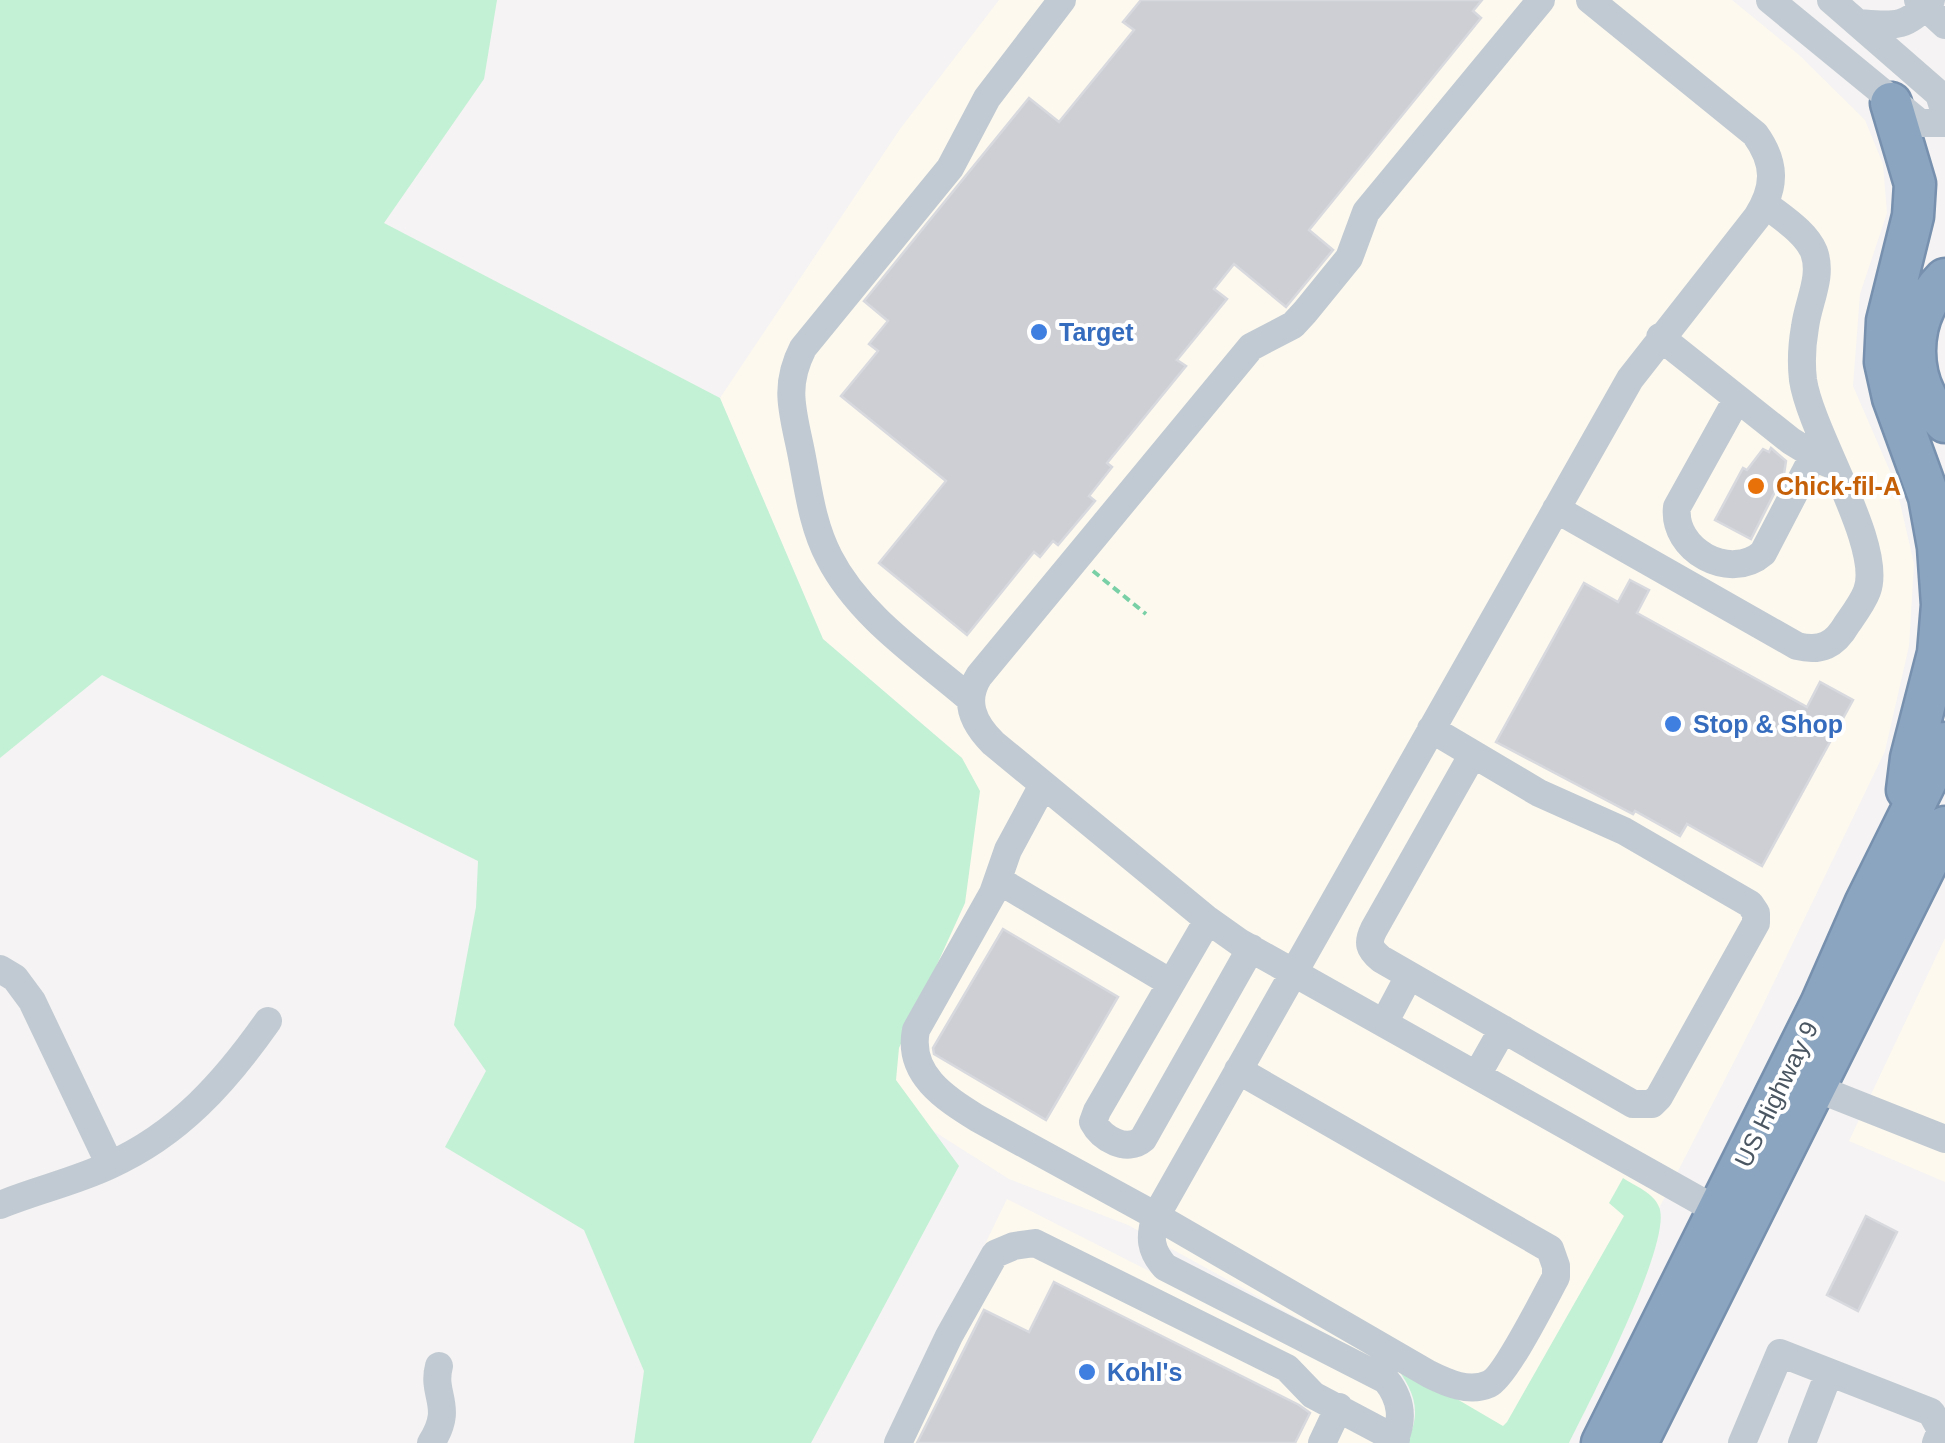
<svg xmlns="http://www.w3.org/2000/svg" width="1945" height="1443" viewBox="0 0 1945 1443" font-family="Helvetica,sans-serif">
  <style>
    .commercial { fill: #fdf9ef }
    .green { fill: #c3f1d5 }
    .building { fill: #cdcfd5; stroke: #d7d9de; stroke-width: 2.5 }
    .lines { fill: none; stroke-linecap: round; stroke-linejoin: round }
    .highway-casing { stroke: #7690ad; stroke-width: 45 }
    .path { stroke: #7ad0a6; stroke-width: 4; stroke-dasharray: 8 5; stroke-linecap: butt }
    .minor { stroke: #c1cad2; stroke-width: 28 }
    .highway { stroke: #8ba5c1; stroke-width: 40 }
    .shop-dot { fill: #3f7fe0; stroke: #fff; stroke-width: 4 }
    .food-dot { fill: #e8710a; stroke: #fff; stroke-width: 4 }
    .labels { text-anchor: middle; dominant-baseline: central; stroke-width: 8; stroke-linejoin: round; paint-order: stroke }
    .shop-label { font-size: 25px; font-weight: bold; fill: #366cbe; stroke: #fff; text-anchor: start }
    .food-label { font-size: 25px; font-weight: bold; fill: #c56008; stroke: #fff; text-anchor: start }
    .street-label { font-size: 25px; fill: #4a5661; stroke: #fff }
  </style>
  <rect width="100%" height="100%" fill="#f5f3f3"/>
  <path class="commercial" d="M 999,0 L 1732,0 L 1798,54 L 1865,120 L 1883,164 L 1887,213 L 1860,294 L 1853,386 L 1896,485 L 1914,564 L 1909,646 L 1885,751 L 1762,1007 L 1654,1218 L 1510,1435 L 1128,1225 L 1009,1179 L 861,1085 L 962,758 L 823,639 L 720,398 L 900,129 Z
    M 1945,938 L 1945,1182 L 1849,1141 Z
    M 1007,1199 L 1380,1388 L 1389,1414 L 1445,1443 L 888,1443 Z"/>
  <path class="green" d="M 0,0 L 497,0 L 484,79 L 384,223 L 720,398 L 823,639 L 962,758 L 980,791 L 965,903 L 899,1048 L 896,1080 L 959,1166 L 811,1443 L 634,1443 L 644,1371 L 584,1230 L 445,1147 L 486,1071 L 454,1025 L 476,907 L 478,861 L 102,675 L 0,758 Z
    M 1623,1178 C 1635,1186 1654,1193 1659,1207 C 1674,1240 1588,1405 1569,1443 L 1406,1443 C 1424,1410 1413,1389 1392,1361 L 1503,1426 L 1507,1422 L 1624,1216 L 1609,1203 Z"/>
  <path class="building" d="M 1141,0 L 1482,0 L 1473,11 L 1481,18 L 1309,230 L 1333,250 L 1286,307 L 1234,264 L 1214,289 L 1227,299 L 1177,360 L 1186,366 L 1107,463 L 1112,467 L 1089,496 L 1095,501 L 1058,545 L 1053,541 L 1040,557 L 1034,552 L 967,635 L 879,563 L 946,481 L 841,396 L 878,351 L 869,344 L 888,321 L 864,301 L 1029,98 L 1059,122 L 1134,30 L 1123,22 Z
    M 1771,448 L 1786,461 L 1784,474 L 1751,539 L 1715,520 L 1743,468 L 1747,470 L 1763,449 L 1769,452 Z
    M 1630,580 L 1649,590 L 1637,613 L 1807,707 L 1820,682 L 1853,700 L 1762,866 L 1687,824 L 1680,836 L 1635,811 L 1633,814 L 1496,742 L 1584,583 L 1618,602 Z
    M 1003,929 L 1118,997 L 1046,1120 L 934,1054 L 933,1048 Z
    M 1866,1216 L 1897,1232 L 1858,1311 L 1827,1295 Z
    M 1054,1282 L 1299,1405 L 1310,1413 L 1295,1443 L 917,1443 L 984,1310 L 1029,1332 Z"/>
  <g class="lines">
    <g class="highway-casing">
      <path id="highway" d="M 1891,103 L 1915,184 L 1913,216 L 1887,321 L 1885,362 L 1893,398 L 1929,497 L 1938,547 L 1942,605 L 1938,653 L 1911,758 L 1907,790
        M 1945,279 C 1905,319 1905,383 1945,422
        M 1602,1443 L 1821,1004 L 1865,904 L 1945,743
        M 1637,1443 L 1945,827"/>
    </g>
    <path class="path" d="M 1093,571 L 1146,614"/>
    <path class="minor" d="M 1541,0 L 1366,212 L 1349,258 L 1305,312 L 1293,325 L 1251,347 L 979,676 C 963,701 973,723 993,743 L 1208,920 L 1239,942 L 1718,1211
      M 1770,0 L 1920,123 L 1945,123
      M 1831,0 L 1939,94 L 1945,113
      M 1918,0 L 1945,25
      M 1858,23 C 1894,26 1906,29 1931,0
      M 1660,337 L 1791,441 L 1827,463
      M 1737,399 L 1677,507 C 1672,550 1730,582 1763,553 L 1813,457
      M 1556,509 L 1797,646 C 1821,652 1835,645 1847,624 C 1854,614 1863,602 1867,591 C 1884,546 1811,434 1803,380 C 1801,363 1802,344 1805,327 C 1808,302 1823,277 1814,252 C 1806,232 1781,217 1765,204
      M 969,698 C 920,656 859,616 829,557 C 812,525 808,487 801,452 C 793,412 783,387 803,348 L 950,168 L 987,98 L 1062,0
      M 1431,729 L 1539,793 L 1624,831 L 1750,904 L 1756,913 L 1756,923 L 1659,1097 L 1652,1104 L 1633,1104 L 1381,959 C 1369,949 1367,943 1374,929 L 1473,754
      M 1043,785 L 1008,850 L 993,893 L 916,1030 C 907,1074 945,1098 977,1118 L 1156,1216 L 1429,1374 C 1447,1383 1469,1393 1489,1384 C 1505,1377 1545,1297 1556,1277 L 1556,1266 L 1550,1249 L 1238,1070
      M 998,880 L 1171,983
      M 1208,920 L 1097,1111 L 1093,1122 C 1102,1139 1127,1153 1143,1139 L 1251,948
      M 0,969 L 15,978 L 32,1001 L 110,1165
      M 1384,1023 L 1409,976
      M 1477,1075 L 1503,1029
      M 1816,1088 L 1945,1139
      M 0,1205 C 36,1190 74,1182 110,1165 C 179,1134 225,1082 268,1021
      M 431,1443 C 455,1406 431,1396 439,1366
      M 898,1443 L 949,1336 L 995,1254 L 1014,1246 L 1035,1243 L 1287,1368 L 1313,1395 L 1396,1439
      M 1322,1443 L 1339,1407
      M 1393,1443 C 1404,1420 1402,1400 1386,1380 L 1165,1267 C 1150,1250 1149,1237 1156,1216 L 1630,379 L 1757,217 C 1776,187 1776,163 1755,134 L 1590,0
      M 1742,1443 L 1780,1353 L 1931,1412 L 1941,1430 L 1936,1443
      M 1802,1443 L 1829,1373"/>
    <use href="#highway" class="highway"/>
  </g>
  <g class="shop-dot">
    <circle cx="1039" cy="332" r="10"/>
    <circle cx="1673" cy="724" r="10"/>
    <circle cx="1087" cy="1372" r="10"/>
  </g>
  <circle class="food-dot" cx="1756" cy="486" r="10"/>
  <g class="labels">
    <g class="shop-label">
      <text x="1059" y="332">Target</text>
      <text x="1693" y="724">Stop &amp; Shop</text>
      <text x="1107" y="1372">Kohl's</text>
    </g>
    <g class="food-label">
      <text x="1776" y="486">Chick-fil-A</text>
    </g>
    <g class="street-label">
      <text transform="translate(1776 1094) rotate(-64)">US Highway 9</text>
    </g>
  </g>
</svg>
